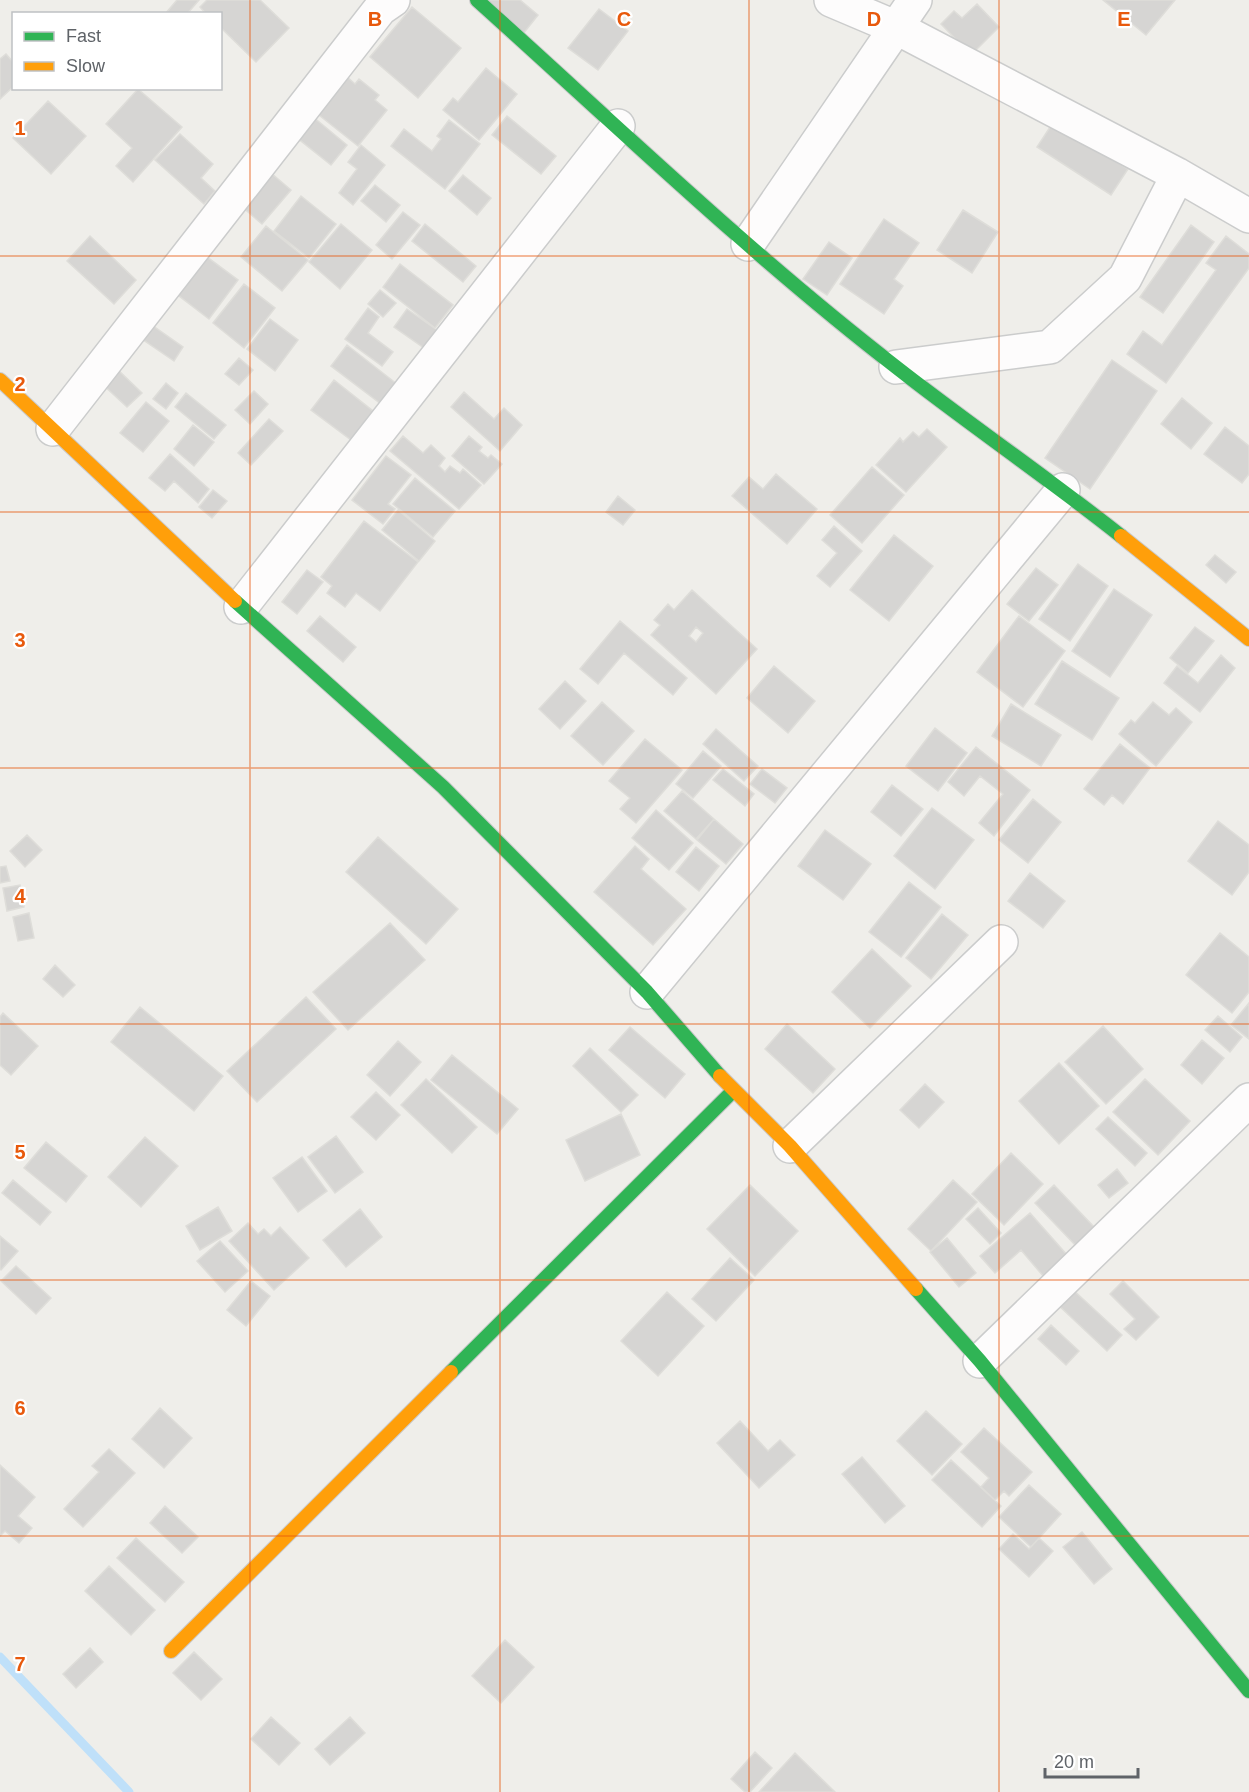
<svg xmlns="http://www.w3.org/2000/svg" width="1249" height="1792" viewBox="0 0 1249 1792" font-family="Arial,sans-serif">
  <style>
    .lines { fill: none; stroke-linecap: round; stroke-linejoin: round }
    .stream { stroke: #bfe0f9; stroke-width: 9 }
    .building { fill: #d6d5d3; stroke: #deddd9; stroke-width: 1.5; fill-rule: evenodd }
    .street-casing { stroke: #cbcccc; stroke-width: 36 }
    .fast-casing { stroke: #cacacb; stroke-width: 16 }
    .slow-casing { stroke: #cacacb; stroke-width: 16 }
    .street { stroke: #fdfcfc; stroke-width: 33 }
    .fast { stroke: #30b455; stroke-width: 14 }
    .slow { stroke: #ff9f0a; stroke-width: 14 }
    .grid { fill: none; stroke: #e8590c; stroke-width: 1.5; stroke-opacity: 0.55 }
    .grid-label { font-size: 20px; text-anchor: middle; font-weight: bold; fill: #e8590c; stroke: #fff; stroke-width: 4.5; stroke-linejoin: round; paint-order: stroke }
  </style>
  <rect width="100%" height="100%" fill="#efeeea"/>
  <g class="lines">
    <path class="stream" d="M 0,1657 L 129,1792"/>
  </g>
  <path class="building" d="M 177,0 L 199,0 L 187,14 L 165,14 Z
    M 207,0 L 260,0 L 289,28 L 256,62 L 220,27 L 220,14 L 206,14 L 200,7 Z
    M 482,0 L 520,0 L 538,15 L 523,34 Z
    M 1103,0 L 1175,0 L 1146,35 Z
    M 977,4 L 999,27 L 971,55 L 941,24 L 954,11 L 962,18 Z
    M 412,7 L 461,48 L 418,98 L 370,57 Z
    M 599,9 L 628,31 L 598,70 L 568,48 Z
    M 6,54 L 14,63 L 14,86 L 0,99 L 0,59 Z
    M 486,68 L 517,94 L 479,140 L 443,110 L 453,98 L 458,102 Z
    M 345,75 L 355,84 L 359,79 L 379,95 L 375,100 L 387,110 L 358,146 L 315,112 Z
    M 138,89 L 182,127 L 133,182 L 116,166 L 132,148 L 106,124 Z
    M 48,101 L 86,136 L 51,174 L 13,138 Z
    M 312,116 L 347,145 L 331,165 L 296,137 Z
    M 507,116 L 556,156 L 541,174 L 492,135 Z
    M 449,120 L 480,144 L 445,189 L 391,146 L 404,129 L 432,151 L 441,139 L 437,136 Z
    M 1054,121 L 1128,169 L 1111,195 L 1037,147 Z
    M 180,134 L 213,164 L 201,178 L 215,191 L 204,204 L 155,160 Z
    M 361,145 L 385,165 L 353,205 L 339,193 L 357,169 L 348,162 Z
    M 264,167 L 291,190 L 262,224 L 235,201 Z
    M 463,175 L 491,198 L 477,215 L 449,191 Z
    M 375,185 L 400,205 L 386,222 L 361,201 Z
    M 301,196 L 336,224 L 309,258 L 274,231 Z
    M 963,210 L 998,232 L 972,273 L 937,250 Z
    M 403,212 L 420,225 L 392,259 L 376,245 Z
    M 884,219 L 919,243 L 894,279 L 903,286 L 884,314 L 840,284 Z
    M 341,224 L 372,250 L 340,289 L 309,262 Z
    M 425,224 L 476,266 L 463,282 L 412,241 Z
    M 1191,225 L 1214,242 L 1163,313 L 1140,297 Z
    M 266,226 L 308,260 L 282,291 L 241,257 Z
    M 90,236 L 136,280 L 114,304 L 67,261 Z
    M 1226,236 L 1249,254 L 1249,268 L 1166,383 L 1127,354 L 1143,331 L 1162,345 L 1216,270 L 1206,263 Z
    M 829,242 L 852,258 L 827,295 L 803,279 Z
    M 199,251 L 238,280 L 209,319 L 170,289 Z
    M 400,264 L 453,305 L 435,328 L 383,287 Z
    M 244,284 L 275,308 L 244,348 L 213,323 Z
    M 380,290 L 396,303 L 383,317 L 368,304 Z
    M 368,308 L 379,317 L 368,333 L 393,352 L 382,366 L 345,339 Z
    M 407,309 L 437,330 L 424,348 L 394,327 Z
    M 270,319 L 298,340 L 275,371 L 247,349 Z
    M 149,323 L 183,347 L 174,361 L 139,337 Z
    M 347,345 L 397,384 L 381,404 L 331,366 Z
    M 239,358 L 253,370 L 239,385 L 225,374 Z
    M 1112,360 L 1157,391 L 1090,489 L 1045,458 Z
    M 115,367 L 142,393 L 127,407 L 100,382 Z
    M 334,380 L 373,411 L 351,440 L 311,410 Z
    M 166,383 L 178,393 L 166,409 L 153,399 Z
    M 254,391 L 268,404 L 250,424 L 235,410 Z
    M 464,392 L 494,419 L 504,408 L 522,425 L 500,451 L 451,407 Z
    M 186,393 L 226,425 L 214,439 L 175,407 Z
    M 1182,398 L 1212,423 L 1191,449 L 1161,424 Z
    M 146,402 L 169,421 L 143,452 L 120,433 Z
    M 269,419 L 283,431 L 251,465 L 238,453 Z
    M 193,425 L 214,442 L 194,466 L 174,449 Z
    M 1225,427 L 1249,446 L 1249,474 L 1242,483 L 1204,454 Z
    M 927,429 L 947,447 L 906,492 L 876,465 L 900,438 L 903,442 L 913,432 L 919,437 Z
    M 403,436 L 423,453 L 431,445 L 445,458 L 439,466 L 445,472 L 450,466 L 460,473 L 463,469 L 481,485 L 459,509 L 390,451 Z
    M 469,436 L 482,447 L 479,451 L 488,458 L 491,455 L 502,464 L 484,484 L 452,456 Z
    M 170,454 L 209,489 L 198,503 L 174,481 L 165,491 L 149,478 Z
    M 386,456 L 411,475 L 388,504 L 395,509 L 383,524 L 352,500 Z
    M 872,467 L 904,495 L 862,543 L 830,515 Z
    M 776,474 L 817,509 L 787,544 L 732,496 L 749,477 L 763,489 Z
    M 415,478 L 455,511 L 433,537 L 393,504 Z
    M 213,490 L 227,501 L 212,518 L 199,507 Z
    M 618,496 L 635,510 L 623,525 L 606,512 Z
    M 398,510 L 435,541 L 419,561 L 382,530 Z
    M 364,521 L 418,562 L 380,611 L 356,593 L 345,607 L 327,593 L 332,586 L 321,577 Z
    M 834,526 L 862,551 L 830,587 L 817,576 L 837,553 L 822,540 Z
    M 894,535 L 933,566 L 889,621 L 850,590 Z
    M 1215,555 L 1236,572 L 1226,583 L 1206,565 Z
    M 1078,564 L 1108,586 L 1070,641 L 1039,619 Z
    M 1036,568 L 1058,585 L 1029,621 L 1007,604 Z
    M 307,570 L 323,582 L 297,614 L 282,602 Z
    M 1114,589 L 1152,615 L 1110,677 L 1072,651 Z
    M 692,590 L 757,649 L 716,694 L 651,635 L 660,625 L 654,620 L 668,604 L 674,610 ZM 696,627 L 703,633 L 696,642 L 689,636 Z
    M 320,616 L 356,647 L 343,662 L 307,631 Z
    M 1019,616 L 1065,651 L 1023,707 L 977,672 Z
    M 620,621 L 687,678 L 673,695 L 624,653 L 598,684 L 580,669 Z
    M 1195,627 L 1214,641 L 1188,673 L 1170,658 Z
    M 1221,655 L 1235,668 L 1200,712 L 1164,683 L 1177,666 L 1198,683 Z
    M 1062,661 L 1119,698 L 1092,740 L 1035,704 Z
    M 774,666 L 815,701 L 788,733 L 747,698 Z
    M 565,681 L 586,701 L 560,729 L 539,709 Z
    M 602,702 L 634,731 L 603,765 L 571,736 Z
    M 1153,702 L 1169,715 L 1176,708 L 1192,722 L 1156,766 L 1119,734 L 1131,720 L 1135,723 Z
    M 1011,704 L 1061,735 L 1041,766 L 992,736 Z
    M 935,728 L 967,753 L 938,791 L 906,766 Z
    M 716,729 L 758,766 L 744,781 L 703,744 Z
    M 645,739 L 682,770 L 636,823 L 620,809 L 630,798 L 609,781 Z
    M 1120,744 L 1150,768 L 1123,804 L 1112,795 L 1104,805 L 1084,789 Z
    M 976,747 L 1030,790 L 994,836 L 979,823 L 1003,794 L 980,776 L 964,796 L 948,782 Z
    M 703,751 L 721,766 L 693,798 L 676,784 Z
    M 723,769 L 754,794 L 745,806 L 713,780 Z
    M 762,769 L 787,788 L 775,803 L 750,784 Z
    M 892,785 L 923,809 L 901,836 L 871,812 Z
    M 682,791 L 714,819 L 696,839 L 664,811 Z
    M 1033,799 L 1061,822 L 1028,863 L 999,840 Z
    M 932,808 L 974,840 L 935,889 L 894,856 Z
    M 656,810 L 693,843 L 669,870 L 632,838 Z
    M 714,819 L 743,844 L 726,864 L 697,840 Z
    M 1218,821 L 1249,845 L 1249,872 L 1232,895 L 1188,861 Z
    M 825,830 L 871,864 L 843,900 L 798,866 Z
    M 27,835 L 42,850 L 25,867 L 10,851 Z
    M 378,837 L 458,909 L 426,944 L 346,872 Z
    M 635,846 L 649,859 L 641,869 L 686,909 L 653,945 L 594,892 Z
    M 696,847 L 719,866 L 699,891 L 676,872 Z
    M 6,866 L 10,881 L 0,883 L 0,867 Z
    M 1030,873 L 1065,901 L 1043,928 L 1008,901 Z
    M 909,882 L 941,907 L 901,957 L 869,932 Z
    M 20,885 L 24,907 L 7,911 L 3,888 Z
    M 29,913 L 34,938 L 18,941 L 13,917 Z
    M 942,914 L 968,935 L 931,979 L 906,958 Z
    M 390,923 L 425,960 L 348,1030 L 313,992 Z
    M 1220,933 L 1249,957 L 1249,992 L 1232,1013 L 1186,975 Z
    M 872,949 L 911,986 L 870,1028 L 832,992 Z
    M 55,965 L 75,985 L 63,997 L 43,979 Z
    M 306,997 L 336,1029 L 257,1102 L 227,1071 Z
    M 1249,1003 L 1249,1039 L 1231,1025 Z
    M 140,1007 L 223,1076 L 194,1111 L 111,1042 Z
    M 3,1013 L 38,1046 L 11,1075 L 0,1065 L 0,1017 Z
    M 1218,1016 L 1242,1037 L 1230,1052 L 1205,1030 Z
    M 787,1024 L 835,1069 L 813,1093 L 765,1049 Z
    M 1103,1026 L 1143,1069 L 1106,1104 L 1065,1062 Z
    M 630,1027 L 685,1074 L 665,1098 L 609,1050 Z
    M 1202,1040 L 1224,1058 L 1202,1084 L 1181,1065 Z
    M 398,1041 L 421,1062 L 390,1096 L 367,1075 Z
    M 590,1048 L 638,1095 L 621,1112 L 573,1066 Z
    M 452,1055 L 518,1109 L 497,1134 L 431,1080 Z
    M 1059,1063 L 1099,1106 L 1059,1144 L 1019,1101 Z
    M 426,1079 L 477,1127 L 452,1153 L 401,1105 Z
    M 1145,1079 L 1190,1121 L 1158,1155 L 1113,1112 Z
    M 925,1084 L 944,1102 L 919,1128 L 900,1110 Z
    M 376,1092 L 400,1115 L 376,1140 L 351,1117 Z
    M 621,1114 L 640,1155 L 585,1181 L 566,1140 Z
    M 1108,1117 L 1147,1153 L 1135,1166 L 1096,1129 Z
    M 336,1136 L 363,1172 L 335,1193 L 308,1157 Z
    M 145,1137 L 178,1166 L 141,1207 L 108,1177 Z
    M 46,1142 L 87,1176 L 66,1202 L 24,1168 Z
    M 1011,1153 L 1043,1184 L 1004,1225 L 972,1194 Z
    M 302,1157 L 327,1191 L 298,1212 L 273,1178 Z
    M 1117,1169 L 1128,1183 L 1109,1198 L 1098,1185 Z
    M 13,1180 L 51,1212 L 40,1225 L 2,1193 Z
    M 953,1180 L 977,1202 L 931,1251 L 908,1229 Z
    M 750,1185 L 798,1231 L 755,1276 L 707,1229 Z
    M 1054,1185 L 1096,1229 L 1077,1247 L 1035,1203 Z
    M 218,1207 L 232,1231 L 200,1250 L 186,1226 Z
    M 978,1208 L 1001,1233 L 990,1244 L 966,1219 Z
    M 360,1209 L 382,1237 L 346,1267 L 323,1240 Z
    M 1030,1213 L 1068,1256 L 1044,1277 L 1021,1250 L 995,1273 L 980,1256 Z
    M 248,1223 L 258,1234 L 264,1229 L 271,1236 L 280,1227 L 309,1258 L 274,1290 L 229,1241 Z
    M 0,1236 L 18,1251 L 1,1270 L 0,1269 Z
    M 947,1238 L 976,1273 L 959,1287 L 930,1252 Z
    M 220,1241 L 248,1271 L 225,1292 L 197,1261 Z
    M 730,1258 L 754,1280 L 716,1321 L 692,1299 Z
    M 16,1266 L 51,1298 L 36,1314 L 1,1281 Z
    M 251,1281 L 270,1296 L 246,1326 L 227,1310 Z
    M 1123,1281 L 1159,1317 L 1136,1340 L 1124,1329 L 1135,1319 L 1110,1294 Z
    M 1070,1287 L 1122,1335 L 1107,1351 L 1056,1303 Z
    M 667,1292 L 704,1326 L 658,1376 L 621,1341 Z
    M 1051,1325 L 1079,1351 L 1066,1365 L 1038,1339 Z
    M 160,1408 L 192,1438 L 164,1468 L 132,1439 Z
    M 926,1411 L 962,1444 L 932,1475 L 897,1441 Z
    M 740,1421 L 768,1451 L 780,1440 L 795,1455 L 759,1488 L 717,1443 Z
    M 984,1428 L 1032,1472 L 1009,1496 L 1004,1491 L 995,1500 L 981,1487 L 989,1478 L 961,1452 Z
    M 109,1449 L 135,1473 L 83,1527 L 64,1509 L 99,1472 L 92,1466 Z
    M 862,1457 L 905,1506 L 885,1523 L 842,1474 Z
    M 951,1460 L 1001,1506 L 982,1527 L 932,1480 Z
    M 0,1465 L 35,1497 L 18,1516 L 32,1528 L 19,1543 L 5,1531 L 0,1536 Z
    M 1029,1485 L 1061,1514 L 1031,1547 L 999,1517 Z
    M 165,1506 L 198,1537 L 182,1553 L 150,1523 Z
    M 1082,1532 L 1112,1569 L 1094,1584 L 1063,1547 Z
    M 1013,1534 L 1029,1549 L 1039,1538 L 1053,1551 L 1029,1577 L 999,1549 Z
    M 136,1538 L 184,1582 L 165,1602 L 117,1558 Z
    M 109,1566 L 155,1610 L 131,1635 L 85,1591 Z
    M 505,1640 L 534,1667 L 501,1703 L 472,1676 Z
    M 90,1648 L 103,1662 L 76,1688 L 63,1674 Z
    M 194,1652 L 222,1679 L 201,1700 L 173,1673 Z
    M 271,1717 L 300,1743 L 279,1765 L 251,1739 Z
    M 350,1717 L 365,1733 L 330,1765 L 315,1749 Z
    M 755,1752 L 772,1768 L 750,1792 L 745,1792 L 731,1779 Z
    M 795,1753 L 835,1792 L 759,1792 Z"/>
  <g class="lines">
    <g class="street-casing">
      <path id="street" d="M 831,0 L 897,28 L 1178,175 L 1249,216
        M 748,244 L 915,0
        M 896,367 L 1050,347 L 1125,278 L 1178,175
        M 53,429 L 380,9 L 393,0
        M 241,607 L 618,126
        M 647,992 L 1063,490
        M 790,1146 L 1001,942
        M 980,1361 L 1249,1100"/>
    </g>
    <g class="fast-casing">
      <path id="fast" d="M 477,0 C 615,124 750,254 896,367 C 970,425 1048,478 1121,536
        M 235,601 L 443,787 L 647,992 L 720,1076
        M 916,1289 L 980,1361 L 1249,1691
        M 451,1372 L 733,1091"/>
    </g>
    <g class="slow-casing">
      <path id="slow" d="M 0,380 L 235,601
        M 1121,536 L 1249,639
        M 720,1076 L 790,1146 L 916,1289
        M 171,1651 L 451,1372"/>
    </g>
    <use href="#street" class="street"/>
    <use href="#fast" class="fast"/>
    <use href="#slow" class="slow"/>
  </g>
  <path class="grid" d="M 250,0 L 250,1792M 500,0 L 500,1792M 749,0 L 749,1792M 999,0 L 999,1792M 0,256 L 1249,256M 0,512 L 1249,512M 0,768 L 1249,768M 0,1024 L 1249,1024M 0,1280 L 1249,1280M 0,1536 L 1249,1536"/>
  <g class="grid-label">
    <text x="375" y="26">B</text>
    <text x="624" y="26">C</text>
    <text x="874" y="26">D</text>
    <text x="1124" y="26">E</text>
    <text x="20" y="135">1</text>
    <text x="20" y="391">2</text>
    <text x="20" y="647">3</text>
    <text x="20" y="903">4</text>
    <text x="20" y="1159">5</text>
    <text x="20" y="1415">6</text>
    <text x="20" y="1671">7</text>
  </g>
  <rect x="12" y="12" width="210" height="78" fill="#ffffff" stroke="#bfc1c3" stroke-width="1.5"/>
  <rect x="24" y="32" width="30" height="9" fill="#30b455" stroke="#bfc1c3" stroke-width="1.5"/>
  <text x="66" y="42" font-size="18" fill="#5f6368">Fast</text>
  <rect x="24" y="62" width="30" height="9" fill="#ff9f0a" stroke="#bfc1c3" stroke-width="1.5"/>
  <text x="66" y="72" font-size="18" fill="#5f6368">Slow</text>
  <path d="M1045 1768v9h93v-9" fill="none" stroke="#5f6368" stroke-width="3"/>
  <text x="1054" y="1768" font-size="18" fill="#5f6368" stroke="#ffffff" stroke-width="4.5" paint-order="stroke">20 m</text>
</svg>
